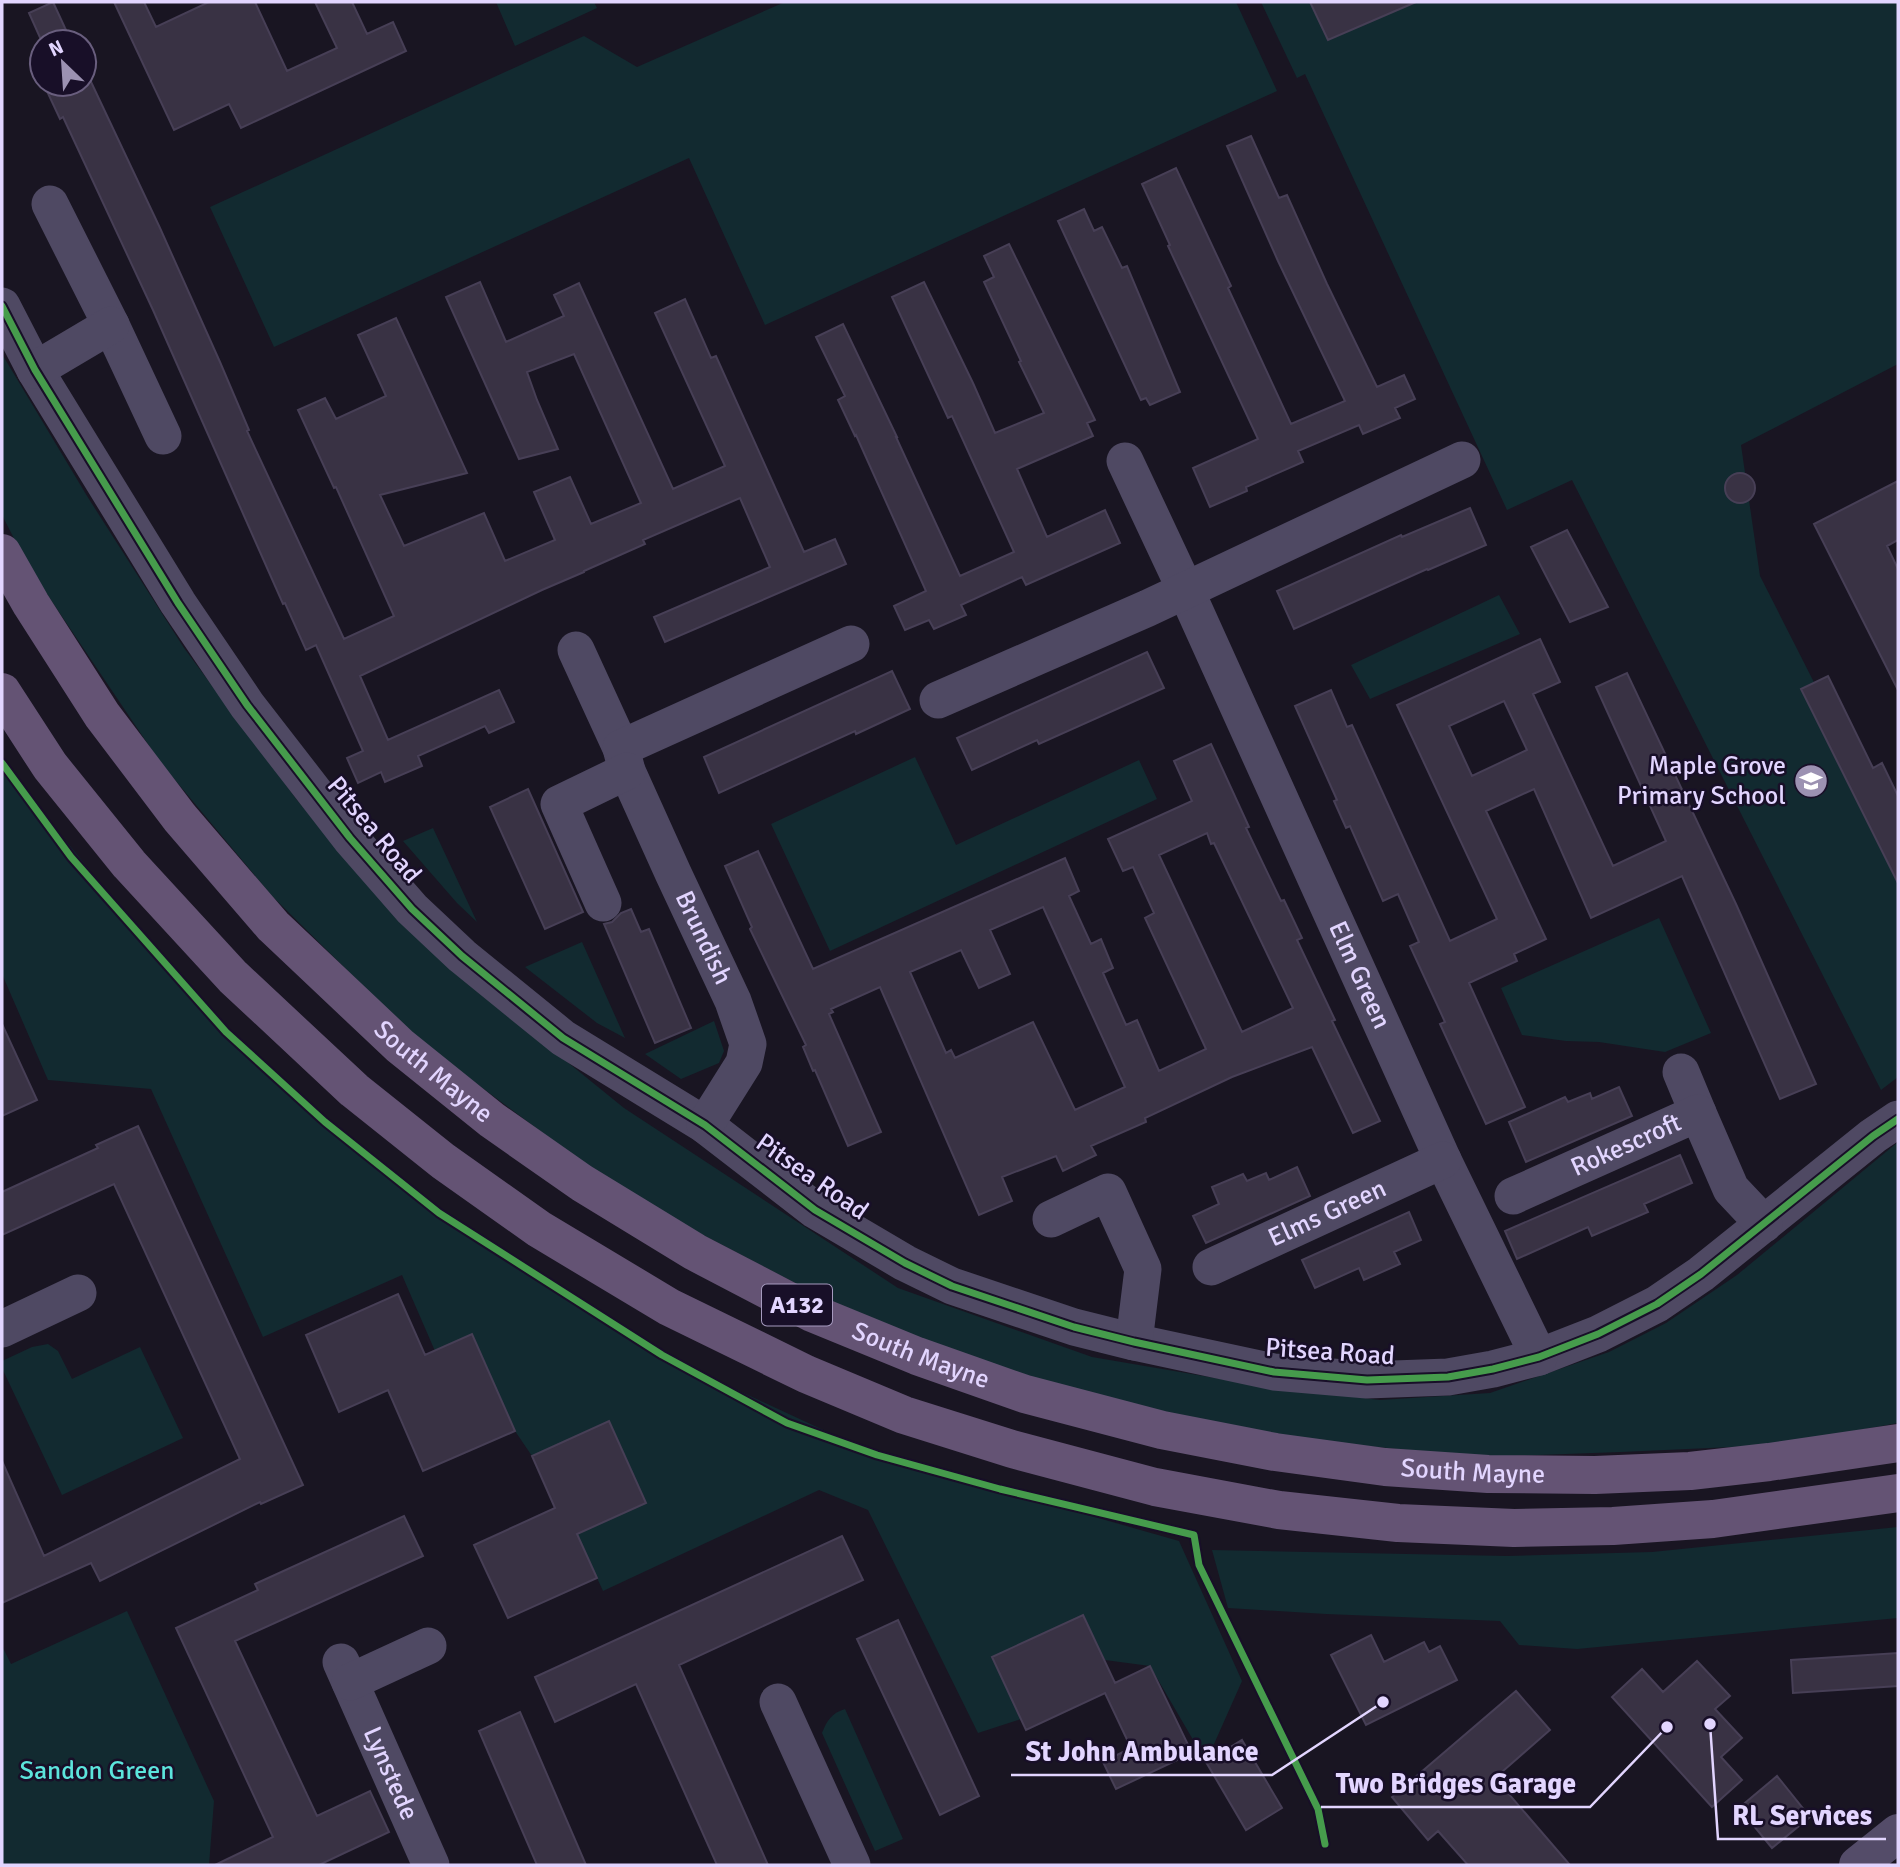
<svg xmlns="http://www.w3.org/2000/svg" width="1900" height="1867" viewBox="0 0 1900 1867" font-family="Signika,sans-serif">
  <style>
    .green { fill: #122a30 }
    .building { fill: #393244; stroke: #473f56; stroke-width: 2; fill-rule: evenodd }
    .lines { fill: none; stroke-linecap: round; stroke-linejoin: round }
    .minor { stroke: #4f4963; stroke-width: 37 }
    .secondary { stroke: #544c69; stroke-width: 38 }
    .primary { stroke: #645374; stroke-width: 38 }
    .cycleway-casing { stroke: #180f28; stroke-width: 11 }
    .cycleway { stroke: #469c4c; stroke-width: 7 }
    .labels { text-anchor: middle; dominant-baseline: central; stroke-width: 5; stroke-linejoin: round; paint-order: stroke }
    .shield { fill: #180f28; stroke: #a59abe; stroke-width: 2 }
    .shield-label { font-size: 24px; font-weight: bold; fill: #e2d5ff }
    .poi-label { font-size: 26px; fill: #e2d5ff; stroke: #180f28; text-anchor: end }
    .street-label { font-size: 26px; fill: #e2d5ff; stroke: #180f28 }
    .park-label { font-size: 26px; fill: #5ce4dc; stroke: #180f28 }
    .leader { fill: none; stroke: #e2d5ff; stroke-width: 2.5 }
    .callout-dot { fill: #e2d5ff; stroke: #180f28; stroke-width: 2.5 }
    .callout-label { font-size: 28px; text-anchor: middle; font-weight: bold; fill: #e2d5ff; stroke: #180f28; stroke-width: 5; stroke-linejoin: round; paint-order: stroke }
  </style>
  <rect width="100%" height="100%" fill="#191522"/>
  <path class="green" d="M 496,2 L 594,2 L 597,8 L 515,46 Z
    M 785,2 L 1236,2 L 1277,91 L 765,325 L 689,158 L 274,347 L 210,207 L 584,36 L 637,67 Z
    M 1261,2 L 1898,2 L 1898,364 L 1741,445 L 1760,576 L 1855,763 L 1889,863 L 1898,858 L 1898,1077 L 1881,1090 L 1572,480 L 1507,510 L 1305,74 L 1297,78 Z
    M 2,354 L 87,496 L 184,648 L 297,800 L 391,909 L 460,975 L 624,1108 L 898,1288 L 1092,1357 L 1262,1386 L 1380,1400 L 1490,1393 L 1609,1352 L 1666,1323 L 1737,1275 L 1898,1142 L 1898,1423 L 1776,1445 L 1621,1452 L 1480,1457 L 1336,1443 L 1191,1421 L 1026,1380 L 847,1310 L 626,1195 L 418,1040 L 272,896 L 160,762 L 28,566 L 2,515 Z
    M 1499,595 L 1520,634 L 1370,699 L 1351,665 Z
    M 915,757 L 956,845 L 1139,760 L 1157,799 L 830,951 L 771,824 Z
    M 2,762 L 169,968 L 279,1080 L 427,1203 L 662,1355 L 877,1455 L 1179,1541 L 1242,1681 L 1206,1762 L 1150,1666 L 1105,1660 L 1083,1615 L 993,1657 L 1021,1719 L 978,1733 L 868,1510 L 819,1490 L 603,1591 L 577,1534 L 646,1503 L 609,1421 L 532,1456 L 515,1431 L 472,1334 L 435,1351 L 402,1275 L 263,1337 L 151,1089 L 48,1080 L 2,974 Z
    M 433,828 L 477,922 L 457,903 L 403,841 Z
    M 1659,918 L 1711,1033 L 1665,1052 L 1599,1042 L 1566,1041 L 1522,1035 L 1501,988 Z
    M 582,942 L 625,1038 L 597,1023 L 525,967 Z
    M 714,1021 L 724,1051 L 719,1063 L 681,1079 L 645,1054 Z
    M 48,1344 L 58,1351 L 72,1379 L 140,1347 L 183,1438 L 62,1495 L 2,1368 L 2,1361 L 32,1347 Z
    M 1898,1527 L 1898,1618 L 1577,1649 L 1519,1645 L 1500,1621 L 1326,1614 L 1228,1608 L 1212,1550 L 1507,1556 L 1652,1552 Z
    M 127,1611 L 214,1801 L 209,1865 L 2,1865 L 2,1646 L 11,1664 Z
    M 845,1709 L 903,1839 L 875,1851 L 822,1733 C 827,1720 832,1713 845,1709 Z"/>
  <path class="building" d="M 53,2 L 65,28 L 72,42 L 42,42 L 29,13 Z
    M 114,2 L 144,2 L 156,27 L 209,2 L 255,2 L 287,71 L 337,48 L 315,2 L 352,2 L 367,34 L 393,22 L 406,51 L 241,128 L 229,104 L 174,130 Z
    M 1310,2 L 1416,2 L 1328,40 Z
    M 84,67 L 160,228 L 220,362 L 249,430 L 247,431 L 344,639 L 394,616 L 336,487 L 334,488 L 298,410 L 325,398 L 336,419 L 386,396 L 358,335 L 396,318 L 467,473 L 380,495 L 404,546 L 484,513 L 505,561 L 555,540 L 534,492 L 570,477 L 591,524 L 641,503 L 574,354 L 527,372 L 537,400 L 558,449 L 519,459 L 446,297 L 480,282 L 506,342 L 564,316 L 554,295 L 579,283 L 673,489 L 725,466 L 655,313 L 685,299 L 711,358 L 716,356 L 804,552 L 835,539 L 846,564 L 665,642 L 654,617 L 770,567 L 740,498 L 643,540 L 645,544 L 584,571 L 584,572 L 542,590 L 360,676 L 388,740 L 499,690 L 514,722 L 489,733 L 485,726 L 418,756 L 422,766 L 385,782 L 381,772 L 358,783 L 347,758 L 363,751 L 316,645 L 306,650 L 285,603 L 283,604 L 153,310 L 63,117 L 60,119 L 45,87 L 50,84 L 84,84 Z
    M 1251,136 L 1279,198 L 1287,195 L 1327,284 L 1377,387 L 1404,375 L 1415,399 L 1395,408 L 1400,418 L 1363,434 L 1359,425 L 1298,451 L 1303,462 L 1246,487 L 1247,491 L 1210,507 L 1193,468 L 1258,439 L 1168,246 L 1170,245 L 1142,184 L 1176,168 L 1231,286 L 1228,288 L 1291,424 L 1345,401 L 1278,261 L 1227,146 Z
    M 1084,209 L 1094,231 L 1102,227 L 1122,268 L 1127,266 L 1180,392 L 1150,405 L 1146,398 L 1141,400 L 1058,221 Z
    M 1009,244 L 1095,420 L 1087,423 L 1093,436 L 1017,469 L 1047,537 L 1105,510 L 1120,543 L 1026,585 L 1022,577 L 961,605 L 966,615 L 934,629 L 929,620 L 905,630 L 894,606 L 926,591 L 856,435 L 855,436 L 838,400 L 845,396 L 816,337 L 843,324 L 897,437 L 896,437 L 960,576 L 1014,552 L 952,416 L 948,418 L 892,297 L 924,282 L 973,383 L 995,433 L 1044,413 L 1019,362 L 1021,361 L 984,282 L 994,277 L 984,256 Z
    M1725 488a15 15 0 1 1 30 0a15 15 0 1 1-30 0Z
    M 1898,481 L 1898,540 L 1887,546 L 1898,569 L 1898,690 L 1814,524 Z
    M 1470,508 L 1486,545 L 1428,570 L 1427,569 L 1294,629 L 1277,591 L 1401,535 L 1402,537 Z
    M 1567,530 L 1608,607 L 1570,622 L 1531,547 Z
    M 1540,639 L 1560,682 L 1533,694 L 1613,866 L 1666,841 L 1596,687 L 1627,673 L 1736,904 L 1816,1084 L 1780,1099 L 1682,876 L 1591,918 L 1534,789 L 1486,811 L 1546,939 L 1514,954 L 1517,961 L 1469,983 L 1525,1107 L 1486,1124 L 1440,1024 L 1445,1022 L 1410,946 L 1419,942 L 1398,894 L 1383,901 L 1350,826 L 1346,828 L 1334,801 L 1337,800 L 1295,706 L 1331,690 L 1347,727 L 1352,725 L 1450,941 L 1497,919 L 1397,705 ZM 1504,701 L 1527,750 L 1472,776 L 1449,726 Z
    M 1147,652 L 1164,688 L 1039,744 L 1037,740 L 972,770 L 957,738 Z
    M 892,671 L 910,709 L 856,734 L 855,731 L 719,793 L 704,757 Z
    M 1828,676 L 1873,768 L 1882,763 L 1898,796 L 1898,883 L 1801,689 Z
    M 1211,744 L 1249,827 L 1246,828 L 1281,901 L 1284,900 L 1302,938 L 1297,940 L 1335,1020 L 1332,1021 L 1380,1121 L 1353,1133 L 1312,1047 L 1232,1077 L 1145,1118 L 1146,1122 L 1091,1146 L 1096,1155 L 1063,1171 L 1056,1156 L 1002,1177 L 1012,1201 L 979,1215 L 880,987 L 831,1009 L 833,1012 L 829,1014 L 881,1132 L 848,1146 L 815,1070 L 813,1071 L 803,1047 L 806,1045 L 750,929 L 752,927 L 725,866 L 758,851 L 813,969 L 1065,858 L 1079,891 L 1069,896 L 1091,944 L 1101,939 L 1113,968 L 1103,973 L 1126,1025 L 1137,1020 L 1159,1071 L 1206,1049 L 1145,918 L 1154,913 L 1133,867 L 1123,871 L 1108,839 L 1192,801 L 1174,761 ZM 1207,833 L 1211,844 L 1214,843 L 1293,1008 L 1242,1032 L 1159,855 ZM 1043,907 L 1125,1087 L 1075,1110 L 1033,1022 L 955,1058 L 951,1050 L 946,1053 L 910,972 L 961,950 L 979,988 L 1010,974 L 990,930 Z
    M 528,789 L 583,912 L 545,929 L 490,807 Z
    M 631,909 L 641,932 L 649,929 L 691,1028 L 655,1043 L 604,924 L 612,922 L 621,913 Z
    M 2,1024 L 37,1100 L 2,1116 Z
    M 1619,1087 L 1632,1116 L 1526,1162 L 1509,1122 L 1565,1097 L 1568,1102 L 1590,1093 L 1592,1099 Z
    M 138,1126 L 303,1485 L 261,1504 L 260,1502 L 100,1581 L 91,1563 L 2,1603 L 2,1461 L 44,1556 L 240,1459 L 114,1184 L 2,1235 L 2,1192 L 98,1148 L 96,1145 Z
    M 1680,1155 L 1692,1183 L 1644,1204 L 1648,1212 L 1592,1236 L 1588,1227 L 1517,1259 L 1505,1231 Z
    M 1297,1167 L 1310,1196 L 1206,1243 L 1193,1216 L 1219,1204 L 1212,1187 L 1243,1174 L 1247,1181 L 1266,1173 L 1269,1180 Z
    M 1409,1212 L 1421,1240 L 1394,1252 L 1400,1264 L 1364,1280 L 1359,1268 L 1315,1288 L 1302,1260 Z
    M 398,1294 L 425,1355 L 472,1334 L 515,1431 L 423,1471 L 388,1390 L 339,1412 L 306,1335 Z
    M 609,1421 L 646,1503 L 577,1534 L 597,1578 L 508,1618 L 474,1545 L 555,1508 L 532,1456 Z
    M 404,1516 L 423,1556 L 235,1641 L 317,1816 L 370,1791 L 389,1832 L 319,1865 L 215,1865 L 273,1837 L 176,1628 L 258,1590 L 255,1584 Z
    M 842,1536 L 863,1580 L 679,1665 L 768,1865 L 717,1865 L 636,1684 L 555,1722 L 535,1677 Z
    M 1083,1615 L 1115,1683 L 1150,1666 L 1192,1753 L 1116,1789 L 1103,1762 L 1131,1748 L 1105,1693 L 1026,1730 L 992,1657 Z
    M 898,1620 L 979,1796 L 940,1815 L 857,1639 Z
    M 1371,1635 L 1384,1662 L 1424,1642 L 1429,1652 L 1440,1646 L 1457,1680 L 1366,1725 L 1331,1655 Z
    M 1898,1653 L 1898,1686 L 1793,1693 L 1791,1660 Z
    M 1697,1661 L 1730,1696 L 1715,1709 L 1742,1738 L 1721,1757 L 1742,1780 L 1712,1807 L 1612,1697 L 1642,1669 L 1663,1692 Z
    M 1516,1691 L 1550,1730 L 1495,1778 L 1570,1865 L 1468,1865 L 1438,1831 L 1428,1840 L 1392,1797 Z
    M 520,1712 L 586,1865 L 537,1865 L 479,1731 Z
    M 1242,1740 L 1282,1808 L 1246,1830 L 1206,1762 Z
    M 1777,1776 L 1810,1817 L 1772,1848 L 1739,1808 Z"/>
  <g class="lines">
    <g class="minor">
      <path d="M 50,204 L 111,325 L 163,436"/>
      <path d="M 2,306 L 35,370 L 178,603 L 247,705 L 350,838 L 412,909 L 462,956 L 563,1038 L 705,1125 L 815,1210 L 905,1263 L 952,1286 L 1074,1327 L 1134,1342 L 1274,1372 L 1367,1380 L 1448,1377 L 1493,1369 L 1539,1357 L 1598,1334 L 1657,1304 L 1701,1274 L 1873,1136 L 1898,1119"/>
      <path d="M 35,370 L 111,325"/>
      <path id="s1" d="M 1125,461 L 1186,591 L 1443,1160 L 1539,1357"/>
      <path id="s2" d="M 576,650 L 621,748 L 627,771 L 673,873 L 733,1001 L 748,1044 L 744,1063 L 705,1125"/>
      <path d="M 938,700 L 1148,608 L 1462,460"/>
      <path d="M 621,748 L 851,644"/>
      <path d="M 603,903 L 559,804 L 627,771"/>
      <path d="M 1681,1072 L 1698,1113"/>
      <path id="s3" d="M 1513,1196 L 1698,1113 L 1731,1189 L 1764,1224"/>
      <path d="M 1051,1219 L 1108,1192 L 1143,1269 L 1134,1342"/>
      <path id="s4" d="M 1211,1267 L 1443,1160"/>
      <path d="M 2,1329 L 78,1293"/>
      <path id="s5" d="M 341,1662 L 431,1865"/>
      <path d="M 350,1682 L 428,1646"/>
      <path d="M 778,1702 L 852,1865"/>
    </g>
    <path class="secondary" d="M 1858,1865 L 1898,1833"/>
    <g class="primary">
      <path id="s6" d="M 2,553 L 31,604 L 102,715 L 180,818 L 273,926 L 400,1046 L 492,1120 L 582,1183 L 695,1252 L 812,1313 L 917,1356 L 1025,1394 L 1162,1430 L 1275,1452 L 1385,1467 L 1488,1474 L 1595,1475 L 1690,1471 L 1769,1462 L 1898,1443"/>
      <path d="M 2,692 L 50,766 L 129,864 L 233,977 L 354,1090 L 443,1161 L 539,1229 L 669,1307 L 806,1374 L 904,1415 L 1012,1449 L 1155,1487 L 1279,1510 L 1398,1523 L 1514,1528 L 1613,1526 L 1713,1519 L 1898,1493"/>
    </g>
    <g class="cycleway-casing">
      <path id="cycleway" d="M 2,306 L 35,370 L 178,603 L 247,705 L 350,838 L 412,909 L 462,956 L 563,1038 L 705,1125 L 815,1210 L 905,1263 L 952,1286 L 1074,1327 L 1134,1342 L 1274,1372 L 1367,1380 L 1448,1377 L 1493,1369 L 1539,1357 L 1598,1334 L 1657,1304 L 1701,1274 L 1873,1136 L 1898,1119
        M 2,763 L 71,857 L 226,1032 L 325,1122 L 439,1213 L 662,1355 L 787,1423 L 877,1455 L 1000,1489 L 1194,1535 L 1199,1565 L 1318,1809 L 1325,1844"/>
    </g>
    <use href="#cycleway" class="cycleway"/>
  </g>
  <defs>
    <g id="school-disc" transform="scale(1.75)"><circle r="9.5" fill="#9c92b2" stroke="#180f28"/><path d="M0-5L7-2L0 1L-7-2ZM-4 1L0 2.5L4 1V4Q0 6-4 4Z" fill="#fff"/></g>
  </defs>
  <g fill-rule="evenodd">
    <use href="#school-disc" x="1811" y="781"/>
  </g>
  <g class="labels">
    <rect class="shield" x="762" y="1284.5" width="70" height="41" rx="5"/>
    <g class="shield-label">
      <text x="797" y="1305">A132</text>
    </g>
    <g class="poi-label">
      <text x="1786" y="766">Maple Grove<tspan x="1786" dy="30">Primary School</tspan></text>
    </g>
    <g class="street-label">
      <text transform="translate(374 830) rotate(50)">Pitsea Road</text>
      <text stroke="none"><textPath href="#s2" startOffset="315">Brundish</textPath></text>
      <text stroke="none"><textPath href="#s1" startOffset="565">Elm Green</textPath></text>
      <text stroke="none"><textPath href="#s6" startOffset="679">South Mayne</textPath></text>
      <text stroke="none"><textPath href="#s3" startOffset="124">Rokescroft</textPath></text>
      <text transform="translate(812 1177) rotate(35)">Pitsea Road</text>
      <text stroke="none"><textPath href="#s4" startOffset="128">Elms Green</textPath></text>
      <text transform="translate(1330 1352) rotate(4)">Pitsea Road</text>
      <text stroke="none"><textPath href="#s6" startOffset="1246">South Mayne</textPath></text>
      <text stroke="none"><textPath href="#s6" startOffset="1813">South Mayne</textPath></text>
      <text stroke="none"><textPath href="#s5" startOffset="122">Lynstede</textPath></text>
    </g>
    <g class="park-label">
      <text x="97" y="1771">Sandon Green</text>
    </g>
  </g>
  <path class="leader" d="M1383 1702L1272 1775H1011M1667 1727L1590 1807H1321M1710 1724L1718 1839H1886"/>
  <g class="callout-dot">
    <circle cx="1383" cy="1702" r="7"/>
    <circle cx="1667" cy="1727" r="7"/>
    <circle cx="1710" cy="1724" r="7"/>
  </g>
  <g class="callout-label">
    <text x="1142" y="1761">St John Ambulance</text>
    <text x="1456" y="1793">Two Bridges Garage</text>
    <text x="1802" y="1825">RL Services</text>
  </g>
  <rect width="1900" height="1867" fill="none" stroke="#e2d5ff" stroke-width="7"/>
  <g transform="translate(63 63) rotate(335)"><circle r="33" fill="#180f28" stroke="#695e7e" stroke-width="2"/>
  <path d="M0-5L12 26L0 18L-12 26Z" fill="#9c92b2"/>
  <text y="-10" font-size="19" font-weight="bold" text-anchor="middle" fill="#e2d5ff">N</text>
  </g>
</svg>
